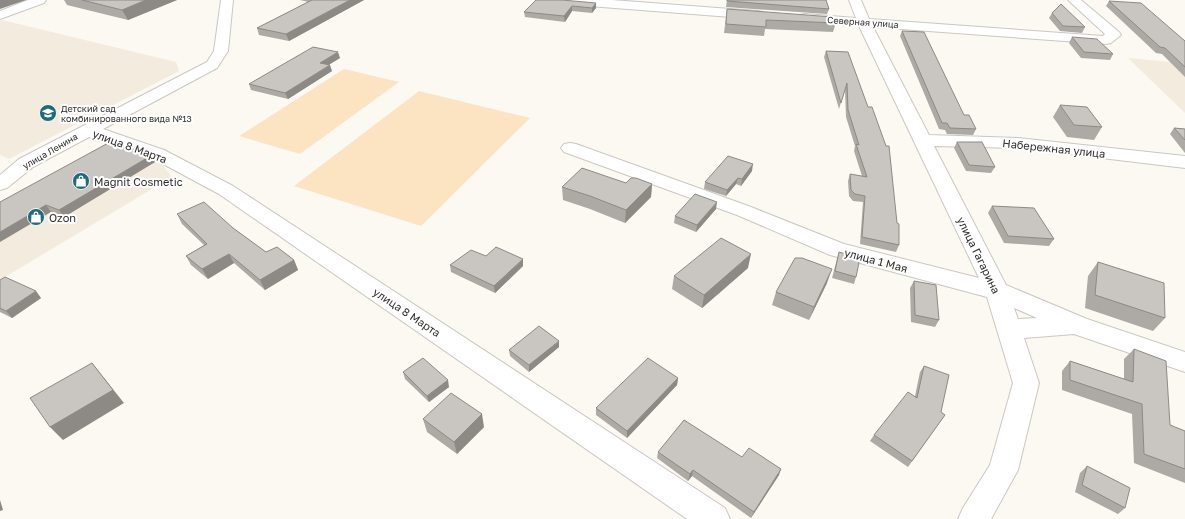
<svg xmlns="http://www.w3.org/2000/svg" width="1185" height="519" viewBox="0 0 1185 519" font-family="'Golos Text',sans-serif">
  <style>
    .built { fill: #f3ebde }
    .green { fill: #fce4c2 }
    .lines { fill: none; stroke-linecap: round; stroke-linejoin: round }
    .minor-casing { stroke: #cbc7c2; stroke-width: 2 }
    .minor { fill: #fff; fill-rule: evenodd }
    .wall { fill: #ada9a5 }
    .shaded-wall { fill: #8d8a86 }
    .building { fill: #c9c5c0; stroke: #8d8a86 }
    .labels { text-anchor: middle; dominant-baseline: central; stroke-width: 4; stroke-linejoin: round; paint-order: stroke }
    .far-street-label { font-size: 9px; fill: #2f2d2b; stroke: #fff }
    .far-poi-label { font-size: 9px; fill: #2f2d2b; stroke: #fff; text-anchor: start }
    .street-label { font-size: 11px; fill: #2f2d2b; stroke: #fff }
    .poi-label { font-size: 11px; fill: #2f2d2b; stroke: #fff; text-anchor: start }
  </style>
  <rect width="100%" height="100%" fill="#fcf8f2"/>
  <path class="built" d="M 2,20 L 176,62 L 179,71 L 9,159 L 0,155 L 0,21 Z
    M 1163,55 L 1185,57 L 1185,113 L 1128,58 L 1170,62 Z
    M 114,147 L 159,161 L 172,177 L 0,280 L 0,210 Z"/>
  <path class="green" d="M 344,69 L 399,82 L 300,154 L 239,136 Z
    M 419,91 L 530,118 L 421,226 L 294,186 Z"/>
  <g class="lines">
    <g class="minor-casing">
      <path id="minor" d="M 28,0 L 46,0 L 44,3 L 0,19 L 0,11 Z
        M 221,0 L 233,0 L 228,51 L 217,68 L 103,129 L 164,150 L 233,186 L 725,508 L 730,519 L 687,519 L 219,194 L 152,158 L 89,137 L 33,167 L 7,188 L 0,190 L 0,175 L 19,159 L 207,62 L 214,51 Z
        M 557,0 L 612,0 L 757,11 L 762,12 L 763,15 L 762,18 L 757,19 L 563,4 L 559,3 Z
        M 849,0 L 861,0 L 869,19 L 1103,36 L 1105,34 L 1068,0 L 1081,0 L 1119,32 L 1121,35 L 1111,43 L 1106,44 L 873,27 L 929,135 L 1018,138 L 1185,156 L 1185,168 L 1018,148 L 934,146 L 1006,285 L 1087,319 L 1185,352 L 1185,372 L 1074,334 L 1024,338 L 1039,383 L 1018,470 L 991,519 L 958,519 L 963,508 L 990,465 L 1013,383 L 987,297 L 830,255 L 737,215 L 564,152 L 561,148 L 564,144 L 570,143 L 576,144 L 751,207 L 844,244 L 979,278 L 859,26 L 805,22 L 800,21 L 798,18 L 800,15 L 805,14 L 856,18 ZM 1014,308 L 1037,318 L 1018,319 Z"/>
    </g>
    <use href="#minor" class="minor"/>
  </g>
  <path class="wall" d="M 64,0 L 177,0 L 128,20 L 67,5 Z
    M 300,0 L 364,0 L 289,41 L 259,35 L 257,28 L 308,2 Z
    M 536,0 L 596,8 L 592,13 L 572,11 L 565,22 L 525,17 L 524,12 Z
    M 727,0 L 826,0 L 829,9 L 827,14 L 726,7 Z
    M 1109,1 L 1185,41 L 1185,77 L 1162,54 L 1156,53 L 1106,6 Z
    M 727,9 L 836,23 L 833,32 L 765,29 L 764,36 L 724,33 Z
    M 1052,13 L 1085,27 L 1082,33 L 1060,31 L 1049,18 Z
    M 902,31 L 964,115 L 976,129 L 973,135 L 947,134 L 945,130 L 939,129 L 900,36 Z
    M 1072,37 L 1113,54 L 1110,60 L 1081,58 L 1069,43 Z
    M 826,51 L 848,52 L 899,245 L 896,252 L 860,244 L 863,202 L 853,201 L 849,196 L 848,181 L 850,174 L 862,176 L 854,151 L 855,146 L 846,117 L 845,89 L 839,109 L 824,57 Z
    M 340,58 L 328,65 L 332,71 L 288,99 L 251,90 L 249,84 Z
    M 1060,105 L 1102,127 L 1094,140 L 1067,137 L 1053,117 Z
    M 1174,128 L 1185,129 L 1185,153 L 1170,134 Z
    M 957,142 L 995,167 L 991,173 L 966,171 L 954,148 Z
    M 155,162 L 64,217 L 51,212 L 0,202 Z
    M 752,171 L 741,186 L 736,184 L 726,196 L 704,189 L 705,182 Z
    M 626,183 L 652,184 L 651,197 L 625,223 L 590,209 L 563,200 L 562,187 Z
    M 992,206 L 1054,239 L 1049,246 L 1004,243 L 988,213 Z
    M 716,209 L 696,232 L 674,223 L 675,216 Z
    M 177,214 L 233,228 L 266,252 L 294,260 L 298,270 L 265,290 L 234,263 L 208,279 L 191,265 L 186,256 L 204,245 L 182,224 Z
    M 839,252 L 856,277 L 854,284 L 832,278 L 837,259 Z
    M 1098,262 L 1165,318 L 1153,331 L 1085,308 L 1088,276 Z
    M 450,265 L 523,266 L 495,293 L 451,272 Z
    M 748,268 L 702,308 L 672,289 L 674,276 Z
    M 0,280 L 41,298 L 12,318 L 0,312 Z
    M 914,281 L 939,320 L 935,327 L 911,322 L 910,288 Z
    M 827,283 L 809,320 L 772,305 L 776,292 Z
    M 559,347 L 529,372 L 510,356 L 509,350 Z
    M 1134,349 L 1170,425 L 1185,431 L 1185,483 L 1134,463 L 1132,414 L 1062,390 L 1062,371 L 1070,361 L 1124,379 L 1124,359 Z
    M 924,366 L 941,412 L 945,415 L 908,467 L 870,441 L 874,435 L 915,396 L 920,372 Z
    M 403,372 L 449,387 L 429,402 L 405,379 Z
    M 678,378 L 677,385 L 627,438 L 596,415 L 596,408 Z
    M 423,419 L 484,427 L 457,454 L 427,432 Z
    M 658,452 L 742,457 L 779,475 L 751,518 L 692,476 L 688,481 L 657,458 Z
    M 1087,466 L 1125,508 L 1118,514 L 1075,492 L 1080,473 Z"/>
  <path class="shaded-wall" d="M 0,0 L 26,0 L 0,9 Z
    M 146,0 L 177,0 L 128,20 L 122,10 Z
    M 350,0 L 364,0 L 289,41 L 286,34 Z
    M 596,3 L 596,8 L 592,13 L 592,8 Z
    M 572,6 L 572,11 L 565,22 L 564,16 Z
    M 338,52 L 340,58 L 322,69 L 320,63 Z
    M 330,65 L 332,71 L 288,99 L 285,93 Z
    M 152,155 L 155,162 L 64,217 L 59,210 Z
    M 753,164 L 752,171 L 741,186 L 742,179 Z
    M 738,178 L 736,184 L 726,196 L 727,190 Z
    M 652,184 L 651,197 L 625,223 L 626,210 Z
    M 717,202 L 716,209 L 696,232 L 697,225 Z
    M 46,205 L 51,212 L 0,242 L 0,232 Z
    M 229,254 L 234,263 L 208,279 L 202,269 Z
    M 751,254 L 748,268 L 702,308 L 704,295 Z
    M 523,259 L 523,266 L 495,293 L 494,286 Z
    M 294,260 L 298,270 L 265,290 L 260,280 Z
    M 832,269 L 827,283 L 809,320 L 814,307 Z
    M 36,291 L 41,298 L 12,318 L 6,311 Z
    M 559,341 L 559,347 L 529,372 L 529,365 Z
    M 92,363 L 124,403 L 63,440 L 50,427 Z
    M 678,378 L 677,385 L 627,438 L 627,431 Z
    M 448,380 L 449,387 L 429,402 L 427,396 Z
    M 482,414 L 484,427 L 457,454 L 454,442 Z
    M 781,469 L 779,475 L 751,518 L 754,512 Z
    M 693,470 L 692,476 L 688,481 L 690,474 Z
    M 0,500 L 3,510 L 0,511 Z"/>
  <path class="building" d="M 82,0 L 146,0 L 122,10 Z
    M 312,0 L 350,0 L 286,34 L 257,28 Z
    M 536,0 L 562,0 L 596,3 L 592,8 L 572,6 L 564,16 L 524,12 Z
    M 727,0 L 826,0 L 829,9 L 727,1 Z
    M 1109,1 L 1141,3 L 1185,41 L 1185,67 L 1165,48 L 1160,47 Z
    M 1061,4 L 1085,27 L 1063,26 L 1052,13 Z
    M 727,9 L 833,17 L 836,23 L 766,20 L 766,27 L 726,24 Z
    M 902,31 L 924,32 L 964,115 L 969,115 L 976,129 L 950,128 L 947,123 L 942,123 Z
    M 1072,37 L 1097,39 L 1113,54 L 1084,52 Z
    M 313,47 L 338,52 L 320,63 L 330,65 L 285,93 L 249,84 Z
    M 826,51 L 848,52 L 868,107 L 872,107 L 886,146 L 889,146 L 897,223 L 899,224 L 899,245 L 862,237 L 865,196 L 855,194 L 851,190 L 850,174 L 867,177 L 856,144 L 859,145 L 848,110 L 847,83 L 841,103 Z
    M 1060,105 L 1087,107 L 1102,127 L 1074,125 Z
    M 1174,128 L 1185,129 L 1185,140 Z
    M 110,142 L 152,155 L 59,210 L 46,205 L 0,232 L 0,202 Z
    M 957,142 L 982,142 L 995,167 L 969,165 Z
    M 728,156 L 753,164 L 742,179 L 738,178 L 727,190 L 705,182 Z
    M 582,168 L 626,183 L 631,178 L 636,178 L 652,184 L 626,210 L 590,196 L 562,187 Z
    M 695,194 L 717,202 L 697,225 L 675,216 Z
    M 204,202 L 233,228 L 266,252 L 277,247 L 294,260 L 260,280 L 229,254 L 202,269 L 186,256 L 207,244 L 177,214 Z
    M 992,206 L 1034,208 L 1054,239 L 1008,236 Z
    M 721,238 L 751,254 L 704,295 L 674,276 Z
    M 496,247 L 523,259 L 494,286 L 450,265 L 471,250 L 486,256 Z
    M 839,252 L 860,258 L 856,277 L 835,271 Z
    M 795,258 L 802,258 L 832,269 L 814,307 L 776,292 Z
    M 1098,262 L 1164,283 L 1165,318 L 1095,295 Z
    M 5,277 L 36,291 L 6,311 L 0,308 L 0,280 Z
    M 914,281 L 936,285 L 939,320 L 915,315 Z
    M 539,326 L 559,341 L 529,365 L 509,350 Z
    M 1134,349 L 1166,361 L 1170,425 L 1185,431 L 1185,469 L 1144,454 L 1142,404 L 1070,380 L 1070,361 L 1133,382 Z
    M 423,358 L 448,380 L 427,396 L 403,372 Z
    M 648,358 L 678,378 L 627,431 L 596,408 Z
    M 92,363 L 113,390 L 50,427 L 30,398 Z
    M 924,366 L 949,375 L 941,412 L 945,415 L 912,461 L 874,435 L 908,392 L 917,398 Z
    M 451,393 L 482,414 L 454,442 L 423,419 Z
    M 684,420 L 742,457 L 749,448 L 781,469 L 754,512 L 693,470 L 690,474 L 658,452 Z
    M 1087,466 L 1130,488 L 1125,508 L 1082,485 Z"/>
  <defs>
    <g id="school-disc" transform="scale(0.9)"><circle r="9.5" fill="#236a78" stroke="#fff"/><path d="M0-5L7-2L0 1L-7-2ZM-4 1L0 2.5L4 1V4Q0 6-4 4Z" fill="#fff"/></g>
    <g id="shop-disc" transform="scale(0.9)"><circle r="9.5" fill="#236a78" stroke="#fff"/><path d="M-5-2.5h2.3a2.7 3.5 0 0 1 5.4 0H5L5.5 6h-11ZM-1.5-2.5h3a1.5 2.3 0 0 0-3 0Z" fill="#fff"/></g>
  </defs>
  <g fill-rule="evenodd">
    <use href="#school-disc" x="48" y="113"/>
    <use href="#shop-disc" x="81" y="181"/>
    <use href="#shop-disc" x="36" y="217"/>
  </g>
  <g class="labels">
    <g class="far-street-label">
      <text transform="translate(863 22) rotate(4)">Северная улица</text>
      <text transform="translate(50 151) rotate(-30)">улица Ленина</text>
    </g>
    <g class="far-poi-label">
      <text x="61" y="108">Детский сад<tspan x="61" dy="10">комбинированного вида №13</tspan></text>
    </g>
    <g class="street-label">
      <text transform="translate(130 146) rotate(20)">улица 8 Марта</text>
      <text transform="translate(1054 148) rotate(6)">Набережная улица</text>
      <text transform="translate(979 255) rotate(64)">улица Гагарина</text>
      <text transform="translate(876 260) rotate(15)">улица 1 Мая</text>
      <text transform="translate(407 312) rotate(34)">улица 8 Марта</text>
    </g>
    <g class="poi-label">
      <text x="94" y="181">Magnit Cosmetic</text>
      <text x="49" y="217">Ozon</text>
    </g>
  </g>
</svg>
